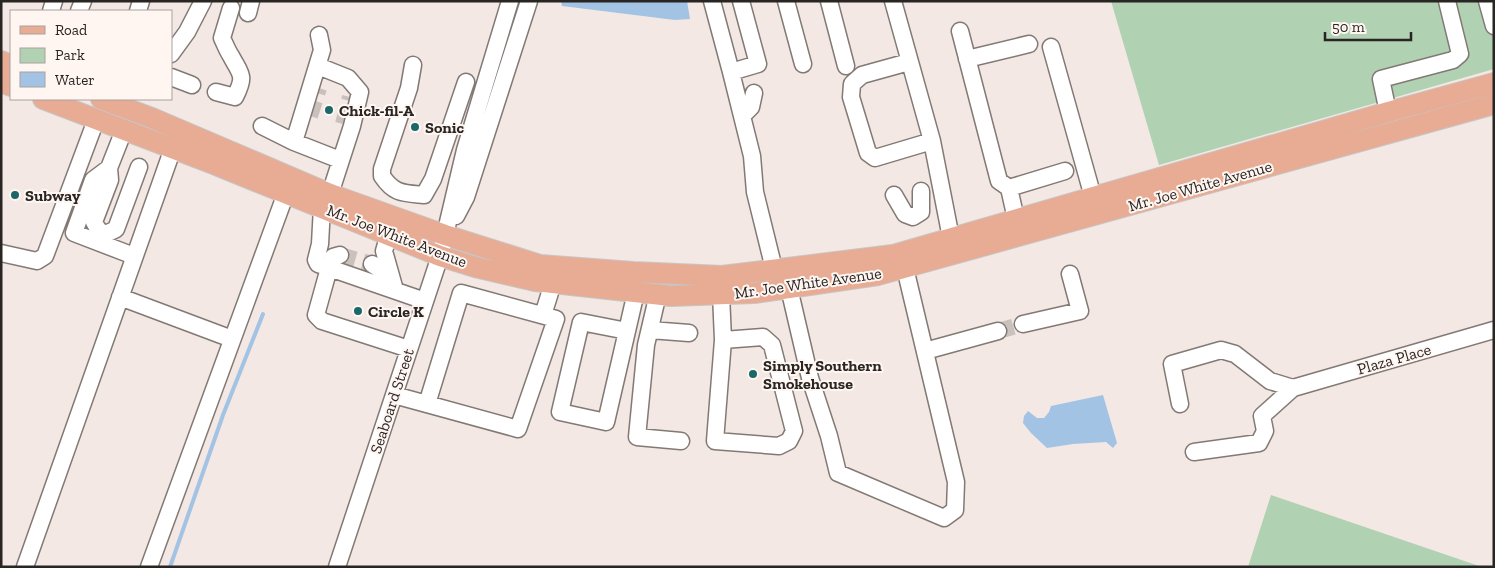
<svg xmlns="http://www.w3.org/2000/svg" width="1495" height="568" viewBox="0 0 1495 568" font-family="'Zilla Slab',serif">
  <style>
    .green { fill: #b0d1b2 }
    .water { fill: #a2c3e4 }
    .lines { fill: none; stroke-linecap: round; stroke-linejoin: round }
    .stream { stroke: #a2c3e4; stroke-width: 4 }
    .minor-tunnel { stroke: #cac1bd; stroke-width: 16; stroke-dasharray: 16 8; stroke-linecap: butt }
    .minor-casing { stroke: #827974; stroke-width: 19 }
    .major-casing { stroke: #c7c6c6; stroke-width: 22 }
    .minor { stroke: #fff; stroke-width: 16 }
    .major { stroke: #e8ab94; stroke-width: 20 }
    .poi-dot { fill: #1a6867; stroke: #fff6f2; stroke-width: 2 }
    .labels { text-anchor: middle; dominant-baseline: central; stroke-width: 4; stroke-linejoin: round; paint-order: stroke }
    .poi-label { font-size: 16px; font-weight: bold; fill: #282523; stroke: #fff6f2; text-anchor: start }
    .street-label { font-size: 16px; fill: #282523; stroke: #fff6f2 }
  </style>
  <rect width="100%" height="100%" fill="#f3e8e3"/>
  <path class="green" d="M 1111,1 L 1494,1 L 1494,69 L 1159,165 Z
    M 1271,495 L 1482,567 L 1248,567 Z"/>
  <path class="water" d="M 561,1 L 687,1 L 690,19 L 675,20 L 562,6 Z
    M 1103,395 L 1117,443 L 1113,448 L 1106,442 L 1073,444 L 1047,448 L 1031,433 L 1023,423 L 1024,416 L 1028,411 L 1037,418 L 1044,418 L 1049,412 L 1051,406 Z"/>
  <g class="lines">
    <path class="stream" d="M 170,567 L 223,415 L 263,314"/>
    <path class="minor-tunnel" d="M 310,116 L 319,88
      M 343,124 L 350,97
      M 340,255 L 372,264
      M 998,331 L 1023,324"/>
    <g class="minor-casing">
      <path id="minor" d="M 712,1 L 731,72 L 752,156 L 755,192 L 774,269
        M 786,1 L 803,64
        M 829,1 L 846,66
        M 893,1 L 932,141 L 951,238
        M 1487,1 L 1494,26
        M 51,11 L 54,1
        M 79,11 L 83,1
        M 138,11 L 141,1
        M 248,13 L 251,1
        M 960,31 L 999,181 L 1009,188
        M 1051,47 L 1093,197
        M 171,54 L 187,32 L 203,1
        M 967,59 L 1029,44
        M 909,62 L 862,75 L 852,84 L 851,97 L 868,153 L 875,158 L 932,141
        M 413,65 L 409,88 L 382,169 L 382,176 C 394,194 403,193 424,195 L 433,179 L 466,82
        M 318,66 L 348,78 L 360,92 L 352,126 L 330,194
        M 731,72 L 758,64 L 741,1
        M 171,77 L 192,85
        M 216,92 L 235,97 C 246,75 241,75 231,56 C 227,50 225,44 222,38 L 231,8
        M 1388,112 L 1381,79 L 1453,60 L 1460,54 L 1447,1
        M 742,116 L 751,107 L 754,93
        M 262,126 L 294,142 L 340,160
        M 124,130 L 109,168 L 93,180 L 74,233 L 134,256
        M 294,142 L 322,50 L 319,35
        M 109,168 L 110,180 L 94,222 C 100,234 104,236 116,229 L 139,167
        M 894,195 L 905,214 L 913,217 L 921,212 L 921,191
        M 322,207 L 320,244 L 316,260 L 318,264 L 425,301
        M 456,216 L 466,197 L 529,1
        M 1016,219 L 1009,188 L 1065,171
        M 389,234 L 384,251 L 395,290
        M 1,253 L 37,261 L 45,256 L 96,120
        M 333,257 L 340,255
        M 372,264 L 381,270 L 390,273
        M 329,268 L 316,315 L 322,321 L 409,349
        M 789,288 L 810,378 L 829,436 L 838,473 L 944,518 L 955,510 L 956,482 L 905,268
        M 658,294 L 646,345 L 637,437 L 681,441
        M 721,294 L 723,340 L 715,441 L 779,446 L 789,441 L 794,431 L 772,345 L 763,337 L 723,340
        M 120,297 L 232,339
        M 543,315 L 553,283
        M 1023,324 L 1080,311 L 1070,274
        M 650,330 L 689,333
        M 627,331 L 581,322 L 560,412 L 606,422 L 636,292
        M 925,351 L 998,331
        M 394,395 L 518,429 L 556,319 L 461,293 L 427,404
        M 1180,404 L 1172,364 L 1221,350 L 1235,354 L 1270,381 L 1293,388
        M 1194,452 L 1259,443 L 1265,431 L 1262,416 L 1293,388 L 1494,330
        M 25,567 L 173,148
        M 149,567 L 286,193
        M 337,567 L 440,256 L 465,150 L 510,1"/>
    </g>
    <g class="major-casing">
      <path id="major" d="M 1,61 L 11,65
        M 1,82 L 11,86
        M 43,99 L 211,163 L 440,256 L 475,267 L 535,281 L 671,296 L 754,293 L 789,288 L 878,275 L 1494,104
        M 101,99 L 152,118 L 330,194 L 445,235 L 540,265 L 633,272 L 722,276 L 893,255 L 1388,112 L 1494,83"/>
    </g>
    <use href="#minor" class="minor"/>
    <use href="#major" class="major"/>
  </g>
  <g class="poi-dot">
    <circle cx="329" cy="110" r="5"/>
    <circle cx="415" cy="127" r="5"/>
    <circle cx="15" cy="195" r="5"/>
    <circle cx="358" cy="311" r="5"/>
    <circle cx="753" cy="374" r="5"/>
  </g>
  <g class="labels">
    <g class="poi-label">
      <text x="339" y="110">Chick-fil-A</text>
      <text x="425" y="127">Sonic</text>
      <text x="25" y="195">Subway</text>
      <text x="368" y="311">Circle K</text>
      <text x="763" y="365">Simply Southern<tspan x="763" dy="18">Smokehouse</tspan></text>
    </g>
    <g class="street-label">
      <text transform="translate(1200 186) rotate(-16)">Mr. Joe White Avenue</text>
      <text transform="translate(397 236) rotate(21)">Mr. Joe White Avenue</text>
      <text transform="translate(808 283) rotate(-8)">Mr. Joe White Avenue</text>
      <text transform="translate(1394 359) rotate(-16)">Plaza Place</text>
      <text transform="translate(392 401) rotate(-72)">Seaboard Street</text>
    </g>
  </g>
  <rect width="1495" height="568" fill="none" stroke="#282523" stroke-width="5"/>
  <rect x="10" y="10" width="162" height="90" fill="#fff6f2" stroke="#a9a29f"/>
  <rect x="20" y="26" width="25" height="8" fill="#e8ab94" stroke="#a9a29f"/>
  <text x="55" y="35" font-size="15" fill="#282523">Road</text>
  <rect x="20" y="48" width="25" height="15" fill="#b0d1b2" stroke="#a9a29f"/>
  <text x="55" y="60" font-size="15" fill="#282523">Park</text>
  <rect x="20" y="72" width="25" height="15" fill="#a2c3e4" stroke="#a9a29f"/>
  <text x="55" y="85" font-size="15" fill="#282523">Water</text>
  <path d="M1325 32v8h86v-8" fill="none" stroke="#282523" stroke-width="2.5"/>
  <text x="1332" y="32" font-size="15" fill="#282523" stroke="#fff6f2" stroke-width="4" paint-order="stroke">50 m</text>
</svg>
